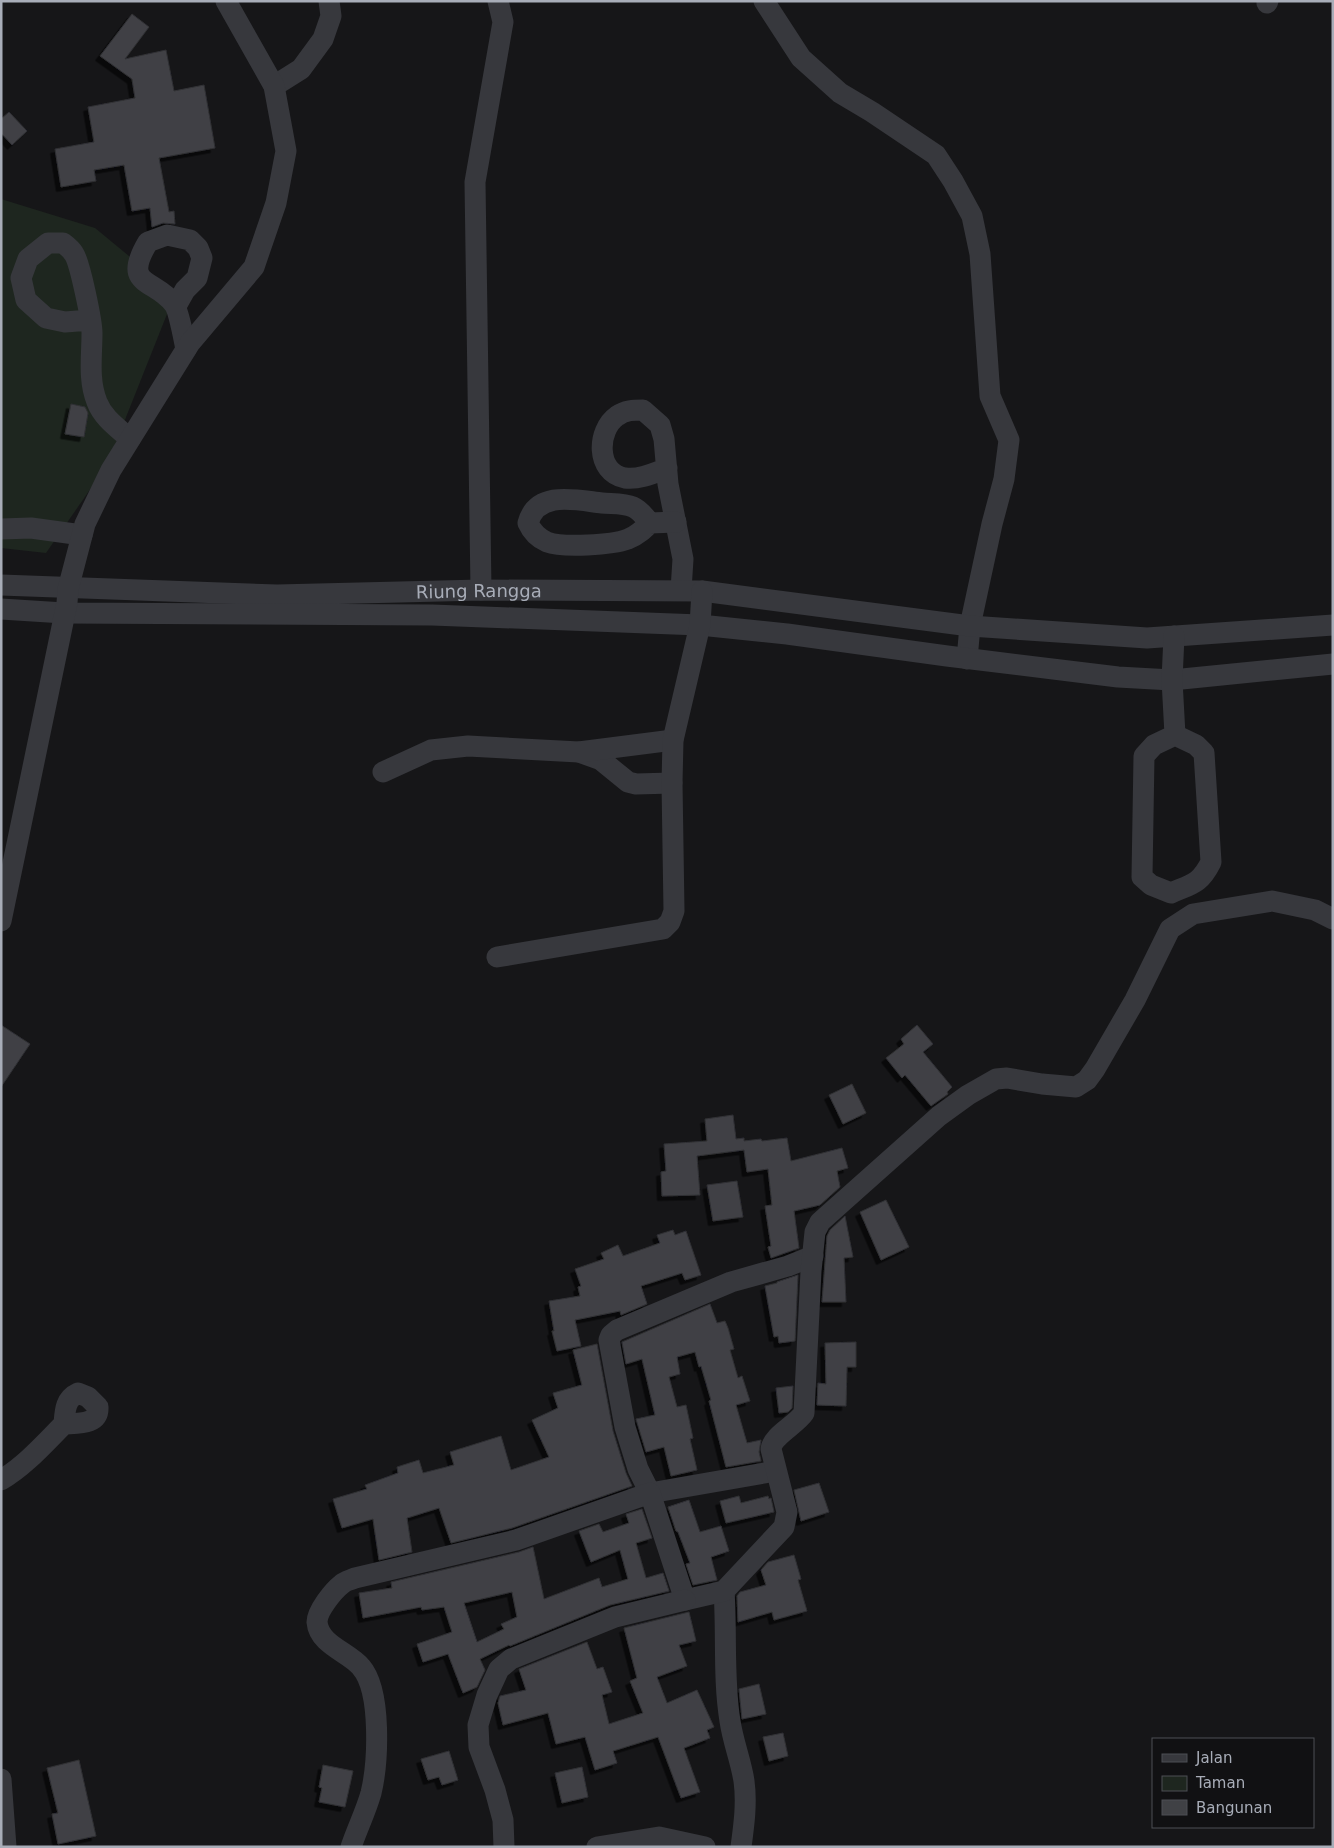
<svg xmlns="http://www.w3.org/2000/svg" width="1334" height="1848" viewBox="0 0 1334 1848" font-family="'DejaVu Sans',sans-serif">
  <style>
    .green { fill: #1e261f }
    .building { fill: #404145; stroke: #303034; fill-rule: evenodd; filter: url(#shadow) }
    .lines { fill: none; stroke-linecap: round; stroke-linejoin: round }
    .minor { stroke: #37383d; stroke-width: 21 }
    .labels { text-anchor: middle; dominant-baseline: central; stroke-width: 5; stroke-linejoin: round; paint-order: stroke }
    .street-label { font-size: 18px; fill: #a8adb8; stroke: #111113 }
  </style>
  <defs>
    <filter id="shadow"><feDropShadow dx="-4.5" dy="4.5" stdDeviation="0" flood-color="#0009"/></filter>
  </defs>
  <rect width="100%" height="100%" fill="#161618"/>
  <path class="green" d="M 1,199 L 95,228 L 175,294 L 107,465 L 46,553 L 1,548 Z"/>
  <path class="building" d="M 132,14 L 149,27 L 125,59 L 166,50 L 174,91 L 204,85 L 215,148 L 159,158 L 169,212 L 174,211 L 175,224 L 163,223 L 152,227 L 150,208 L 132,211 L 124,165 L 94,170 L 96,181 L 61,187 L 55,149 L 94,142 L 88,107 L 135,98 L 132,79 L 100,56 Z
    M 9,112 L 27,131 L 12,145 L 1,133 L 1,119 Z
    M 71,404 L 85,407 L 88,413 L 84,437 L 65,434 Z
    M 1,1025 L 30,1044 L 1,1087 Z
    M 917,1025 L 933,1044 L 923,1052 L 952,1087 L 947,1092 L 948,1094 L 931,1106 L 905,1075 L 902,1078 L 886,1058 L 904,1044 L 901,1039 Z
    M 852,1084 L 866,1113 L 843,1124 L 829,1095 Z
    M 733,1115 L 736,1139 L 744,1138 L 744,1141 L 761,1139 L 762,1141 L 787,1138 L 791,1161 L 842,1148 L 848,1168 L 837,1171 L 840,1187 L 820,1205 L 794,1211 L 799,1248 L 771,1258 L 768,1247 L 771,1246 L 765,1206 L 772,1205 L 768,1169 L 747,1172 L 744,1150 L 697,1156 L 700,1195 L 662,1196 L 661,1172 L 666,1171 L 664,1144 L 707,1141 L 705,1119 Z
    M 737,1181 L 743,1217 L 713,1221 L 707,1185 Z
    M 886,1200 L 909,1247 L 881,1260 L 860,1212 Z
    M 845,1216 L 853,1257 L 844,1258 L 846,1302 L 822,1302 L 827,1236 L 830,1230 Z
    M 673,1230 L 675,1235 L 686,1231 L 701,1275 L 685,1280 L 682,1273 L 641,1286 L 647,1304 L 621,1315 L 620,1311 L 575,1320 L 581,1346 L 557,1351 L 552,1331 L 554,1331 L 549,1301 L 580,1296 L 578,1287 L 581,1286 L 575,1269 L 604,1259 L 601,1253 L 618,1245 L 623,1256 L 660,1243 L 657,1235 Z
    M 798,1275 L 795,1341 L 779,1343 L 778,1336 L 774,1337 L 765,1286 L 777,1283 L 777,1282 Z
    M 710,1304 L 717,1323 L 725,1321 L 728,1328 L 734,1349 L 730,1350 L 738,1378 L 742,1376 L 750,1401 L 736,1405 L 747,1443 L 761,1440 L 759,1452 L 761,1461 L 726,1467 L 709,1401 L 711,1400 L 701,1366 L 699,1367 L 695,1352 L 677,1357 L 680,1374 L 669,1377 L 677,1407 L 686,1405 L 693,1438 L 690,1439 L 697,1470 L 671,1476 L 664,1447 L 646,1452 L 636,1419 L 655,1415 L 642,1359 L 626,1364 L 622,1342 Z
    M 856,1342 L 856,1367 L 847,1367 L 846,1406 L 817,1405 L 818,1383 L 826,1384 L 825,1343 Z
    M 597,1344 L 613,1431 L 626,1473 L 632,1486 L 512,1528 L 451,1543 L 439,1508 L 407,1518 L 412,1552 L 379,1560 L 373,1519 L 342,1528 L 333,1499 L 367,1489 L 365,1485 L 398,1473 L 397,1467 L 419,1460 L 423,1473 L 454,1465 L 450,1452 L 501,1436 L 511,1470 L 549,1457 L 532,1420 L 558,1408 L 553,1393 L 582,1385 L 573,1350 Z
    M 793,1386 L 792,1408 L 788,1412 L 779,1413 L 776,1388 Z
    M 819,1483 L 829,1512 L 801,1521 L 794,1490 Z
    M 739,1496 L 741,1503 L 768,1496 L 769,1499 L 771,1498 L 774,1512 L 726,1523 L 720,1501 Z
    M 689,1500 L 700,1532 L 721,1526 L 729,1551 L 711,1557 L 717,1580 L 693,1585 L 686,1564 L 690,1563 L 678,1532 L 676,1531 L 668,1507 Z
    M 642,1509 L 652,1538 L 636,1543 L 646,1578 L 663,1573 L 669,1591 L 610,1605 L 510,1646 L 509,1645 L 480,1659 L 485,1670 L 477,1687 L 463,1693 L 448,1654 L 423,1662 L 417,1644 L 452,1632 L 444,1607 L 422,1610 L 421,1607 L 363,1618 L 359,1593 L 392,1588 L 391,1582 L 519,1552 L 533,1547 L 544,1599 L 599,1578 L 602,1587 L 628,1579 L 620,1550 L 591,1562 L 579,1531 L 599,1524 L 603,1532 L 629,1523 L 626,1514 ZM 512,1592 L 517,1617 L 501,1624 L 504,1629 L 477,1642 L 464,1603 Z
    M 794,1555 L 801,1579 L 798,1580 L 807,1611 L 774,1620 L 772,1612 L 738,1622 L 737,1596 L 740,1592 L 766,1585 L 761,1570 L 768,1562 Z
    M 689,1612 L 696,1641 L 679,1645 L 687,1666 L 657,1677 L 667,1703 L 697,1690 L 714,1727 L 707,1730 L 710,1738 L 684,1748 L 700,1792 L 681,1798 L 658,1737 L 613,1751 L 617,1763 L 595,1770 L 585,1737 L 556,1744 L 548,1713 L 503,1725 L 498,1703 L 500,1696 L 526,1690 L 519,1669 L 587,1642 L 597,1669 L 603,1667 L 612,1692 L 602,1695 L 609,1724 L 643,1713 L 630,1681 L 637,1678 L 624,1628 Z
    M 759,1684 L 766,1714 L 742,1719 L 739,1689 Z
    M 783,1733 L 788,1756 L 769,1761 L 763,1737 Z
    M 449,1751 L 458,1780 L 442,1785 L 439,1777 L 428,1780 L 421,1759 Z
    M 79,1760 L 96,1836 L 58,1844 L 52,1814 L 58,1813 L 47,1768 Z
    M 323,1765 L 353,1771 L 345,1807 L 319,1802 L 322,1788 L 319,1787 Z
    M 582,1767 L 588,1797 L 562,1803 L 555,1773 Z"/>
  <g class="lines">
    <g class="minor">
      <path d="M 764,1 L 801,58 L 840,93 L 872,112 L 936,155 L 953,181 L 972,216 L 980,254 L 990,396 L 1009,440 L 1004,479 L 992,524 L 970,626 L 967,659"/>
      <path d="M 1267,3 L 1268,1"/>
      <path d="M 274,86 L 301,69 L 323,39 L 331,16 L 329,1"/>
      <path d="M 176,306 L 185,290 L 197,278 L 202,258 L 198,248 L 190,240 L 167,235 L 148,242 C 121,287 154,278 174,304 C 179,311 184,340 186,349"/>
      <path d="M 90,320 L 65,322 L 46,318 L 26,300 L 21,278 L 28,259 L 48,243 L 63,243 C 67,246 71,249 74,254 C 80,263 92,321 92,333 C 92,356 88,380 97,402 C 103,418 118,428 130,439"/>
      <path d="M 667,468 C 654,473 639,480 625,478 C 595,472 597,430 617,416 C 625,410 634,410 643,410 L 660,425 L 664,439 L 668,484 L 683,559 L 681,590"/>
      <path d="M 650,523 C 645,517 640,510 633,507 C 624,503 611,504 602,503 C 576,500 537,490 528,523 C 532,532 538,538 547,542 C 563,548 612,545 628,539 C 637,536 644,529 650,523 L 676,522"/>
      <path d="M 1,529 L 31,528 L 82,535"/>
      <path id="s1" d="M 1,585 L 277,595 L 481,590 L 702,591 L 970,626 L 1147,638 L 1333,625"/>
      <path d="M 481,590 L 475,182 L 503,22 L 498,1"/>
      <path d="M 1,609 L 64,613 L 432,615 L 700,625 L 787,634 L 947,656 L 1118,677 L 1172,680 L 1333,664"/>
      <path d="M 1174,636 L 1172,680 L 1175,735 L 1196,745 L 1204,753 L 1211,862 C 1200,884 1192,884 1171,893 L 1151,885 L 1142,877 L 1144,756 L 1154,745 L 1175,735"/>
      <path d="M 579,752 L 601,760 L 628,782 L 636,784 L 672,783"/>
      <path d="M 383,772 L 431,750 L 468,746 L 579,752 L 673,740"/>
      <path d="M 1,921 L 67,603 L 68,589 L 85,524 L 111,470 L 190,343 L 254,267 L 276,203 L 286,151 L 274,86 L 226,1"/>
      <path d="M 497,957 L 663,929 L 670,922 L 674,911 L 672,783 L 673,740 L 700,625 L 702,591"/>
      <path d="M 776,1471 L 650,1493 L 638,1469 L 625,1427 L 609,1340 L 611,1335 L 617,1330 L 731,1282 L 788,1266 L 813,1256"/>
      <path d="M 1,1480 C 25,1466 45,1443 64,1424 C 65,1411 65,1399 78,1393 L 88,1397 L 98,1407 C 99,1425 78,1423 64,1424"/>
      <path d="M 724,1591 C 727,1634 723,1678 730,1721 C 733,1742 741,1761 744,1781 C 747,1803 744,1825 741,1847"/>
      <path d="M 1,1779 L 6,1847"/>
      <path d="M 351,1847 C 357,1829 366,1811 371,1793 C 378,1764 382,1691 361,1667 C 349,1652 319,1645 317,1622 C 317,1611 333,1591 342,1584 C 345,1581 351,1580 355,1578 L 516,1540 L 650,1493 L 685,1600 L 724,1591 L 784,1527 L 787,1512 L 771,1449 C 772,1436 796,1425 804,1413 L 811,1271 L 815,1232 L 820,1222 L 939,1116 L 968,1095 L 996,1079 L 1007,1078 L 1042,1084 L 1076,1087 L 1087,1080 L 1095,1069 L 1135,1000 L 1170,929 L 1193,914 L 1272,901 L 1315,910 L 1333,919"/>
      <path d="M 504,1847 L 503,1820 L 495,1790 L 479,1747 L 478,1725 L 487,1695 L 499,1669 L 511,1659 L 615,1617 L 685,1600"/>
      <path d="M 597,1847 L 659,1837 L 705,1847"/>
    </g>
  </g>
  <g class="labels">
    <g class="street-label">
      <text stroke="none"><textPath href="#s1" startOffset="478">Riung Rangga</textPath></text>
    </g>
  </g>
  <rect width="1334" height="1848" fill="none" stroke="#a8adb8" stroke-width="5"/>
  <rect x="1152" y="1738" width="162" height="90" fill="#111113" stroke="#4d4f55"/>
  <rect x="1162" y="1754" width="25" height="8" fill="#37383d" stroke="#4d4f55"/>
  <text x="1196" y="1763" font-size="15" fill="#a8adb8">Jalan</text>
  <rect x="1162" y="1776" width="25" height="15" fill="#1e261f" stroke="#4d4f55"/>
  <text x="1196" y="1788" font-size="15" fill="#a8adb8">Taman</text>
  <rect x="1162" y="1800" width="25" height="15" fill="#404145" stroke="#4d4f55"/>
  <text x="1196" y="1813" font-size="15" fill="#a8adb8">Bangunan</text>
</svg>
